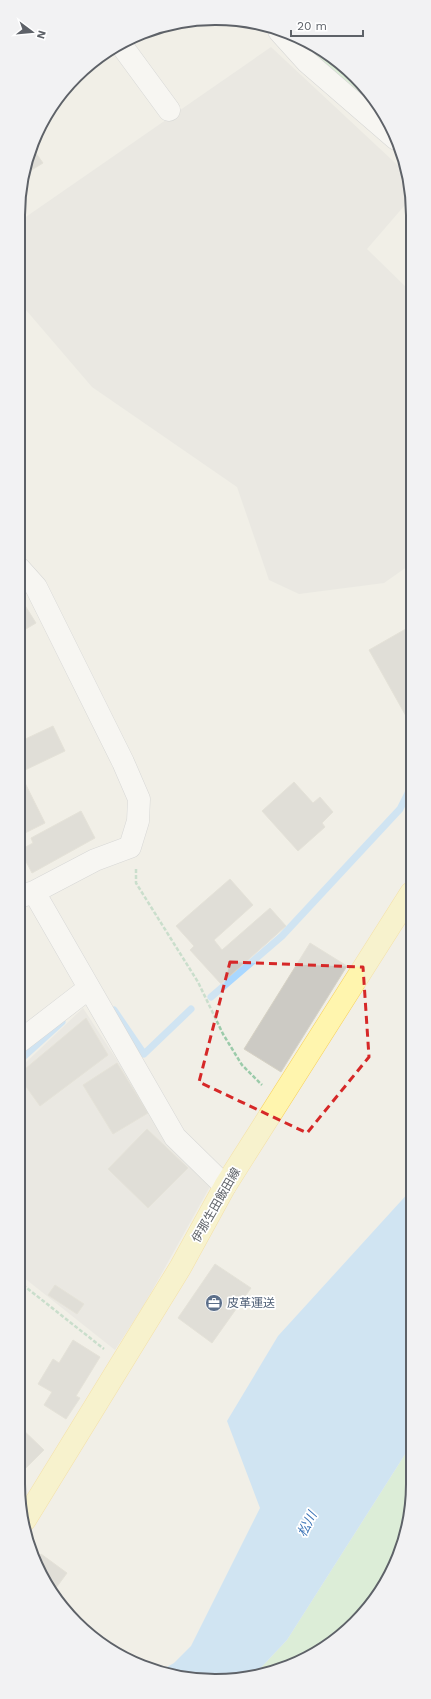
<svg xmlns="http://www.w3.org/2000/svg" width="431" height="1699" viewBox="0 0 431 1699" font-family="'Work Sans','Noto Sans JP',sans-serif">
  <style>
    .industrial { fill: #e2e1db }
    .green { fill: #c3eac4 }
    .water { fill: #a9d7ff }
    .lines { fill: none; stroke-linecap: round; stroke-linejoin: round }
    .stream { stroke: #a9d7ff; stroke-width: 7 }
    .building { fill: #cccac4; stroke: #d6d2c5 }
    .minor-casing { stroke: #b9bcc1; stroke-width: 23 }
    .major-casing { stroke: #f9d158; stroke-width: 23 }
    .path { stroke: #9bcbaa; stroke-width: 2.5; stroke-dasharray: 4 2; stroke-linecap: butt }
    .minor { stroke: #fff; stroke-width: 22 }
    .major { stroke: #fff5ae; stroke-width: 22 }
    .marked { fill: none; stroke: #d62828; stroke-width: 3; stroke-dasharray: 8 5; stroke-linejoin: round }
    .labels { text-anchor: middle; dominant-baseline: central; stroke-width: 3.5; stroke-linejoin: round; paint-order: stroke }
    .street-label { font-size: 12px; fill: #5e6268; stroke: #fff }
    .service-label { font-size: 12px; fill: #4e5e75; stroke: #fff; text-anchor: start }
    .water-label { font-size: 13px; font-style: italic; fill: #3e76b8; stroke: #fff }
    .rim { fill: none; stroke: #5e6268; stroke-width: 2 }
  </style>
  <rect width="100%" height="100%" fill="#f1efe7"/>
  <path class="industrial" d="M 271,47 L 407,174 L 411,190 L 411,198 L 367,249 L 411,292 L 411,564 L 384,583 L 299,594 L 269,580 L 237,487 L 92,387 L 20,303 L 20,221 Z
    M 83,1008 L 158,1123 L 212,1183 L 143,1307 L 115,1350 L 18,1273 L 19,1069 Z"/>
  <path class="green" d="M 291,35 L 303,38 L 355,76 L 393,128 Z
    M 411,1445 L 411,1510 L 387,1582 L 336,1640 L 279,1671 L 255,1674 L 287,1640 Z"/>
  <path class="water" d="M 411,1190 L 411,1445 L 287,1640 L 255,1674 L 202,1681 L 162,1670 L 174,1663 L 191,1646 L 260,1508 L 227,1421 L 278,1336 Z"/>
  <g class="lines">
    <path class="stream" d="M 211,997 L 282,936 L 400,809 L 411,787
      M 114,1010 L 144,1054 L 191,1009
      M 19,1061 L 62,1022"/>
  </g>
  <path class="building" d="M 33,149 L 43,163 L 25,174 Z
    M 19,596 L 36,623 L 19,633 Z
    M 411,626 L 411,725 L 369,650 Z
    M 53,726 L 65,751 L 23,771 L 19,762 L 19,742 Z
    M 24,781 L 45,823 L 19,836 L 19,784 Z
    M 294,782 L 313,803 L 320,797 L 333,812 L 322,823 L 325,827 L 298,851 L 262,811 Z
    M 81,811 L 95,838 L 32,873 L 20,850 L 33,843 L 31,838 Z
    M 230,879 L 253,905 L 214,940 L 222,950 L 270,908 L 286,926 L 221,984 L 190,950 L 194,946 L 176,926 Z
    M 310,943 L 347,966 L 281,1072 L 244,1049 Z
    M 86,1018 L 108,1055 L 40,1106 L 19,1077 L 19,1074 Z
    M 117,1063 L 148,1113 L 113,1134 L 83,1085 Z
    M 147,1129 L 188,1168 L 148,1208 L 108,1169 Z
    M 215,1264 L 251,1288 L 212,1343 L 178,1318 Z
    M 55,1285 L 84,1304 L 77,1314 L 48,1295 Z
    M 73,1340 L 100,1357 L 76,1396 L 80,1398 L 66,1419 L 44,1405 L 52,1392 L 38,1384 L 53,1359 L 59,1363 Z
    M 18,1425 L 44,1450 L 26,1468 L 18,1460 Z
    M 41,1554 L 67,1573 L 53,1592 L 35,1562 Z"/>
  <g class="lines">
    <g class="minor-casing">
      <path id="minor" d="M 279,31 L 307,62 L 396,139
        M 122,46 L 169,110
        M 34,892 L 175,1137 L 225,1186
        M 19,897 L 34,892 L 95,860 L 130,847 L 138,821 L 139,799 L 123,762 L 36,587 L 19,568
        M 19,1042 L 89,988"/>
    </g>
    <g class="major-casing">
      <path id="major" d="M 25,1520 L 180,1268 L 225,1186 L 411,893"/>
    </g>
    <path class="path" d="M 136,869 L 136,883 L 198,982 L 223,1034 L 242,1065 L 262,1085
      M 18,1281 L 104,1349"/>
    <use href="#minor" class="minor"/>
    <use href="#major" class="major"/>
  </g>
  <path d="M0 0H431V1699H0ZM 230,962 L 363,967 L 369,1057 L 307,1133 L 199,1082 Z" fill="#f1efe7" fill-opacity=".55" fill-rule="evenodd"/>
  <path class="marked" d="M 230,962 L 363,967 L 369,1057 L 307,1133 L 199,1082 Z"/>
  <defs>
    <g id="office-disc" transform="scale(0.9)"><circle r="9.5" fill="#5c6f8a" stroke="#fff"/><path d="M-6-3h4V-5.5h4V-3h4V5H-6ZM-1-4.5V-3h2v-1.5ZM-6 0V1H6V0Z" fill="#fff"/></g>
  </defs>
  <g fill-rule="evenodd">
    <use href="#office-disc" x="214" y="1303"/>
  </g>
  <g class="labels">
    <g class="street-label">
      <text transform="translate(216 1205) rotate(-60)">伊那生田飯田線</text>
    </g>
    <g class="service-label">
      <text x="227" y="1303">皮革運送</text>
    </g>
    <g class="water-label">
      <text transform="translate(307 1524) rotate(-63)">松川</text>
    </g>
  </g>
  <path d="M0 0H431V1699H0ZM215 25H216A190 190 0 0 1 406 215V1484A190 190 0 0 1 216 1674H215A190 190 0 0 1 25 1484V215A190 190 0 0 1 215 25Z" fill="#f2f2f3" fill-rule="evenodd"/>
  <path class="rim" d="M215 25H216A190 190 0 0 1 406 215V1484A190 190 0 0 1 216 1674H215A190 190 0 0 1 25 1484V215A190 190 0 0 1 215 25Z"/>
  <g transform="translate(32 32) rotate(106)" stroke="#ffffff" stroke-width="3" paint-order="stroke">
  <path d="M0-3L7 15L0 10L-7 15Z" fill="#5e6268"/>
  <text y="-6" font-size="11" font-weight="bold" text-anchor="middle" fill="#5e6268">N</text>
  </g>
  <path d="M291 30v6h72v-6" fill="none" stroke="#5e6268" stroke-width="2"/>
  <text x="297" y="30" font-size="12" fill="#5e6268" stroke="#ffffff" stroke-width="3" paint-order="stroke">20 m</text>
</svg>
